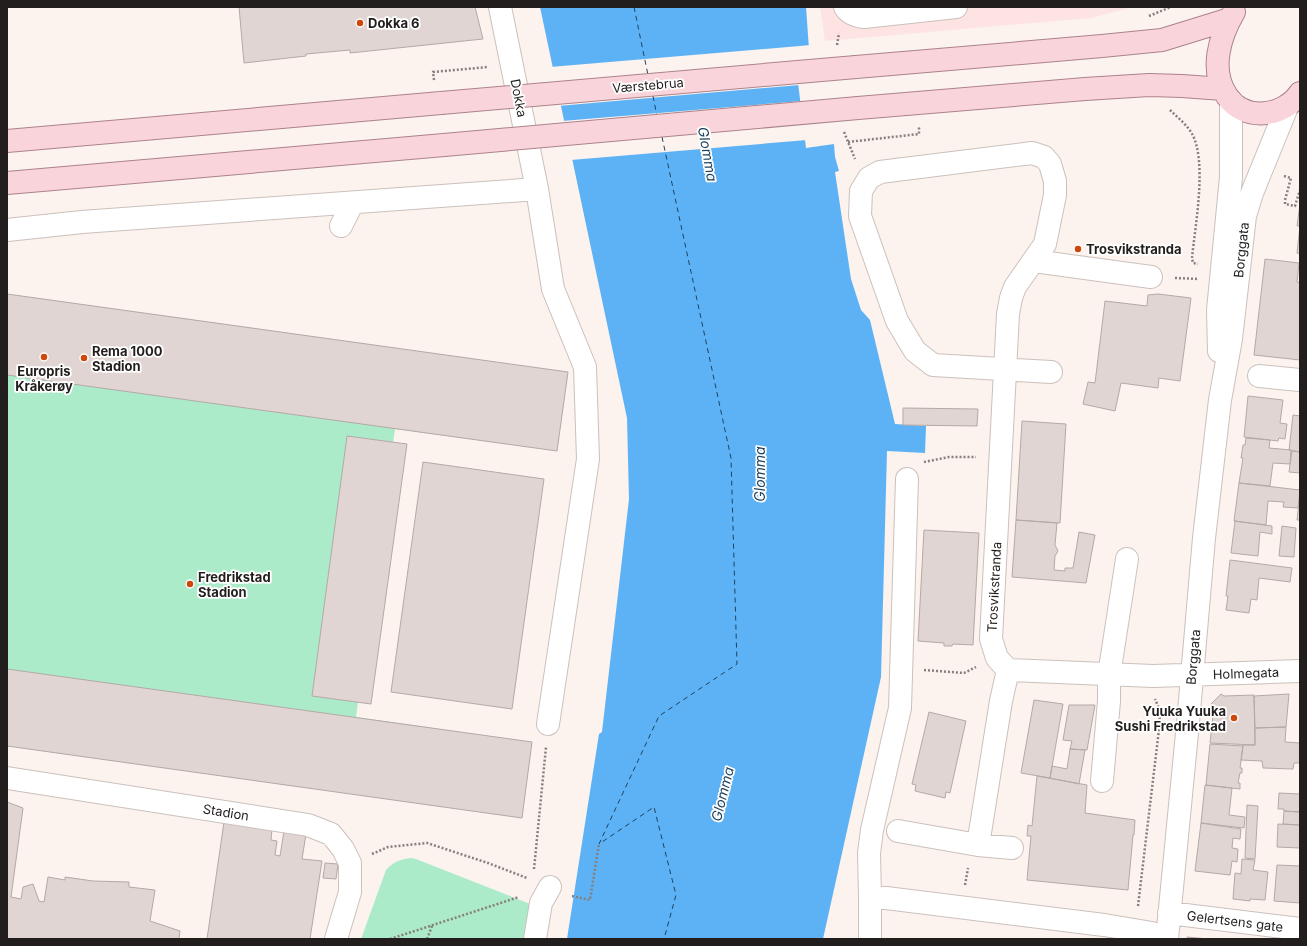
<svg xmlns="http://www.w3.org/2000/svg" width="1307" height="946" viewBox="0 0 1307 946" font-family="Inter,sans-serif">
  <style>
    .industrial { fill: #fee3e3 }
    .green { fill: #acebc9 }
    .water { fill: #5cb2f5 }
    .pier { fill: #fcf2ee }
    .lines { fill: none; stroke-linecap: round; stroke-linejoin: round }
    .ferry { stroke: #1f435f; stroke-width: 1; stroke-dasharray: 5 4; stroke-linecap: butt }
    .building { fill: #e0d5d2; stroke: #b4a9a7 }
    .minor-casing { stroke: #cbc1bc; stroke-width: 24 }
    .major-casing { stroke: #ab8389; stroke-width: 24 }
    .path { stroke: #867f7d; stroke-width: 2.5; stroke-dasharray: 2 2; stroke-linecap: butt }
    .minor { stroke: #fff; stroke-width: 22 }
    .major { stroke: #f9d5db; stroke-width: 22 }
    .major-bridge-casing { stroke: #ab8389; stroke-width: 24; stroke-linecap: butt }
    .major-bridge { stroke: #f9d5db; stroke-width: 22 }
    .poi-dot { fill: #ce480b; stroke: #fff; stroke-width: 1.5 }
    .labels { text-anchor: middle; dominant-baseline: central; stroke-width: 3.5; stroke-linejoin: round; paint-order: stroke }
    .poi-label { font-size: 13px; font-weight: bold; fill: #221e1d; stroke: #fff; text-anchor: start }
    .street-label { font-size: 13px; fill: #221e1d; stroke: #fff }
    .water-label { font-size: 14px; font-style: italic; fill: #1f435f; stroke: #fff }
  </style>
  <rect width="100%" height="100%" fill="#fcf2ee"/>
  <path class="industrial" d="M 820,7 L 1133,7 L 1091,18 L 825,41 Z"/>
  <path class="green" d="M 7,294 L 568,372 L 557,451 L 395,429 L 356,717 L 532,742 L 522,818 L 7,746 Z
    M 411,858 L 416,859 L 530,904 L 528,939 L 361,939 L 386,870 C 393,862 400,859 411,858 Z"/>
  <path class="water" d="M 540,7 L 806,7 L 809,49 L 794,50 L 806,148 L 834,144 L 835,157 L 839,171 L 835,172 L 851,279 L 861,310 L 870,320 L 895,424 L 926,426 L 925,453 L 887,451 L 881,677 L 823,939 L 567,939 L 599,734 L 602,732 L 629,499 L 627,418 Z"/>
  <path class="pier" d="M 811,45 L 810,50 L 796,52 L 800,85 L 558,106 L 550,67 Z
    M 802,101 L 807,140 L 571,160 L 562,121 Z"/>
  <g class="lines">
    <path class="ferry" d="M 634,7 L 648,75
      M 653,96 L 657,116
      M 662,137 L 731,458 L 737,664 L 659,716 L 599,844 L 654,807 L 676,895 L 664,939"/>
  </g>
  <path class="building" d="M 239,7 L 475,7 L 483,39 L 350,53 L 350,50 L 306,54 L 306,56 L 244,63 Z
    M 1300,204 L 1300,254 L 1297,253 L 1300,226 L 1297,226 Z
    M 1265,259 L 1299,263 L 1297,282 L 1300,283 L 1300,360 L 1254,355 Z
    M 7,294 L 568,372 L 557,451 L 7,375 Z
    M 1158,294 L 1191,298 L 1180,381 L 1159,378 L 1158,388 L 1121,383 L 1115,411 L 1083,404 L 1088,382 L 1095,383 L 1105,301 L 1147,306 L 1148,295 Z
    M 1248,396 L 1283,400 L 1280,423 L 1287,424 L 1285,439 L 1279,438 L 1278,441 L 1244,437 Z
    M 903,408 L 978,409 L 977,426 L 903,425 Z
    M 1293,415 L 1300,416 L 1300,452 L 1289,450 Z
    M 1022,421 L 1066,424 L 1060,523 L 1016,520 Z
    M 347,436 L 407,444 L 371,704 L 312,696 Z
    M 1246,438 L 1270,440 L 1269,448 L 1291,450 L 1290,464 L 1273,463 L 1270,486 L 1239,483 L 1243,458 L 1241,458 L 1243,445 L 1245,445 Z
    M 1292,451 L 1300,452 L 1300,473 L 1289,472 Z
    M 423,462 L 544,479 L 512,709 L 391,692 Z
    M 1239,483 L 1300,490 L 1298,508 L 1283,507 L 1284,502 L 1268,501 L 1266,525 L 1234,521 Z
    M 1300,494 L 1300,520 L 1297,520 Z
    M 1016,520 L 1057,523 L 1055,545 L 1058,551 L 1055,556 L 1054,570 L 1065,571 L 1065,568 L 1073,568 L 1079,532 L 1095,535 L 1086,583 L 1012,577 Z
    M 1235,521 L 1272,526 L 1272,534 L 1260,532 L 1258,556 L 1231,553 Z
    M 1282,526 L 1296,528 L 1294,557 L 1279,556 Z
    M 924,530 L 979,533 L 973,645 L 953,644 L 952,646 L 944,646 L 944,643 L 918,641 Z
    M 1230,560 L 1292,568 L 1290,582 L 1259,578 L 1257,600 L 1251,599 L 1249,613 L 1226,610 L 1228,596 L 1226,596 Z
    M 7,669 L 532,742 L 522,818 L 7,746 Z
    M 1221,694 L 1224,696 L 1254,695 L 1255,745 L 1210,743 L 1214,707 L 1211,704 Z
    M 1289,694 L 1286,727 L 1255,728 L 1254,696 Z
    M 1034,700 L 1063,704 L 1050,778 L 1021,773 Z
    M 1069,705 L 1095,705 L 1087,750 L 1070,749 L 1072,741 L 1063,740 Z
    M 929,712 L 966,721 L 950,793 L 946,792 L 945,798 L 915,791 L 916,785 L 912,784 Z
    M 1286,727 L 1285,742 L 1300,743 L 1300,763 L 1294,763 L 1293,769 L 1263,768 L 1262,761 L 1241,760 L 1243,745 L 1255,745 L 1255,728 Z
    M 1210,744 L 1243,746 L 1240,768 L 1242,768 L 1242,773 L 1240,773 L 1238,783 L 1240,783 L 1240,789 L 1206,785 Z
    M 1070,749 L 1085,750 L 1079,784 L 1050,778 L 1052,766 L 1067,769 Z
    M 1037,776 L 1087,785 L 1085,813 L 1135,820 L 1134,835 L 1133,835 L 1128,890 L 1027,880 L 1031,836 L 1027,836 L 1028,825 L 1032,826 Z
    M 1205,785 L 1232,788 L 1229,815 L 1245,817 L 1244,828 L 1201,823 Z
    M 1279,793 L 1300,794 L 1300,812 L 1284,811 L 1284,809 L 1278,809 Z
    M 7,802 L 23,808 L 11,897 L 21,899 L 23,887 L 33,884 L 39,901 L 44,902 L 48,877 L 65,880 L 65,877 L 93,881 L 129,882 L 129,887 L 155,890 L 150,921 L 180,931 L 179,939 L 7,939 Z
    M 1247,805 L 1258,806 L 1255,859 L 1245,858 Z
    M 1284,811 L 1300,812 L 1300,825 L 1283,824 Z
    M 224,822 L 272,829 L 271,840 L 277,841 L 275,855 L 280,856 L 284,831 L 306,834 L 302,859 L 322,861 L 310,939 L 207,939 Z
    M 1201,823 L 1241,829 L 1240,839 L 1233,838 L 1232,848 L 1238,849 L 1237,862 L 1232,861 L 1230,875 L 1195,871 Z
    M 1278,824 L 1300,825 L 1300,848 L 1277,847 Z
    M 1242,859 L 1255,860 L 1253,870 L 1268,872 L 1265,900 L 1250,899 L 1250,901 L 1233,899 L 1235,873 L 1241,874 Z
    M 325,863 L 338,864 L 336,879 L 323,878 Z
    M 1277,865 L 1300,866 L 1300,903 L 1274,901 Z
    M 1187,937 L 1208,939 L 1187,939 Z"/>
  <g class="lines">
    <g class="minor-casing">
      <path id="minor" d="M 500,7 L 537,189 L 553,289 L 585,367 L 588,459 L 548,724
        M 845,7 C 849,14 856,16 864,17 L 956,7
        M 341,226 L 352,204
        M 7,230 L 82,222 L 537,189
        M 1034,261 L 1151,277
        M 1219,351 L 1218,310 L 1231,177 L 1231,101
        M 1051,372 L 933,365 L 915,351 L 897,321 L 860,216 L 861,191 L 869,178 L 880,172 L 1032,153 L 1044,157 L 1050,164 L 1055,181 L 1055,195 L 1045,244 L 1015,287 L 1011,298 L 1008,314 L 991,639 L 997,658 L 1008,670 L 1153,676 L 1300,671
        M 1259,376 L 1300,380
        M 7,778 L 308,825 L 331,834 L 343,849 L 350,863 L 350,892 L 336,939
        M 1102,781 L 1109,701 L 1109,675 L 1127,559
        M 898,831 L 978,845 L 1012,848
        M 978,845 L 1001,701 L 1008,670
        M 870,896 L 1104,925 L 1152,933
        M 1169,913 L 1300,929
        M 535,939 L 541,903 L 550,887
        M 870,939 L 870,896 L 869,853 L 872,830 L 900,708 L 907,479
        M 1167,939 L 1188,723 L 1204,538 L 1220,400 L 1231,339 L 1245,216 L 1252,193 L 1287,107"/>
    </g>
    <g class="major-casing">
      <path id="major" d="M 1234,12 C 1220,36 1209,70 1227,96 C 1244,122 1284,117 1300,93
        M 856,67 L 1102,46 L 1162,40 L 1230,19
        M 858,108 L 1085,89 L 1149,85 L 1182,86 L 1223,89
        M 7,141 L 441,103
        M 7,183 L 444,145"/>
    </g>
    <path class="path" d="M 1149,16 L 1171,7
      M 837,45 L 839,33
      M 434,80 L 433,72 L 488,67
      M 1170,110 C 1177,117 1185,123 1191,132 C 1208,159 1195,226 1192,258 L 1193,263 L 1198,264
      M 844,132 L 855,159
      M 848,142 L 919,134 L 919,126
      M 1284,176 L 1291,178 L 1285,200 L 1285,204 L 1295,206 L 1300,190
      M 1175,278 L 1198,279
      M 924,462 L 949,457 L 976,457
      M 924,670 L 964,673 L 976,667
      M 372,854 L 388,847 L 427,843 L 488,863 L 527,878
      M 534,869 L 546,747
      M 965,885 L 968,868
      M 572,896 L 590,900 L 599,844
      M 1138,906 L 1160,721 L 1158,706 L 1155,699
      M 390,939 L 519,897
      M 427,939 L 432,926"/>
    <use href="#minor" class="minor"/>
    <use href="#major" class="major"/>
    <g class="major-bridge-casing">
      <path id="major-bridge" d="M 441,103 L 856,67
        M 444,145 L 858,108"/>
    </g>
    <use href="#major-bridge" class="major-bridge"/>
  </g>
  <g class="poi-dot">
    <circle cx="360" cy="23" r="4"/>
    <circle cx="1078" cy="249" r="4"/>
    <circle cx="44" cy="357" r="4"/>
    <circle cx="84" cy="358" r="4"/>
    <circle cx="190" cy="584" r="4"/>
    <circle cx="1234" cy="718" r="4"/>
  </g>
  <g class="labels">
    <g class="poi-label">
      <text x="368" y="23">Dokka 6</text>
      <text x="1086" y="249">Trosvikstranda</text>
      <text x="92" y="351">Rema 1000<tspan x="92" dy="15">Stadion</tspan></text>
      <text x="44" y="371" text-anchor="middle">Europris<tspan x="44" dy="15">Kråkerøy</tspan></text>
      <text x="198" y="577">Fredrikstad<tspan x="198" dy="15">Stadion</tspan></text>
      <text x="1226" y="711" text-anchor="end">Yuuka Yuuka<tspan x="1226" dy="15">Sushi Fredrikstad</tspan></text>
    </g>
    <g class="street-label">
      <text transform="translate(648 85) rotate(-5)">Værstebrua</text>
      <text transform="translate(519 98) rotate(79)">Dokka</text>
      <text transform="translate(1241 250) rotate(-84)">Borggata</text>
      <text transform="translate(994 587) rotate(-87)">Trosvikstranda</text>
      <text transform="translate(1193 657) rotate(-85)">Borggata</text>
      <text transform="translate(1246 673) rotate(-2)">Holmegata</text>
      <text transform="translate(226 812) rotate(9)">Stadion</text>
      <text transform="translate(1235 921) rotate(7)">Gelertsens gate</text>
    </g>
    <g class="water-label">
      <text transform="translate(708 154) rotate(80)">Glomma</text>
      <text transform="translate(759 474) rotate(-90)">Glomma</text>
      <text transform="translate(722 794) rotate(-76)">Glomma</text>
    </g>
  </g>
  <rect width="1307" height="946" fill="none" stroke="#221e1d" stroke-width="16"/>
</svg>
